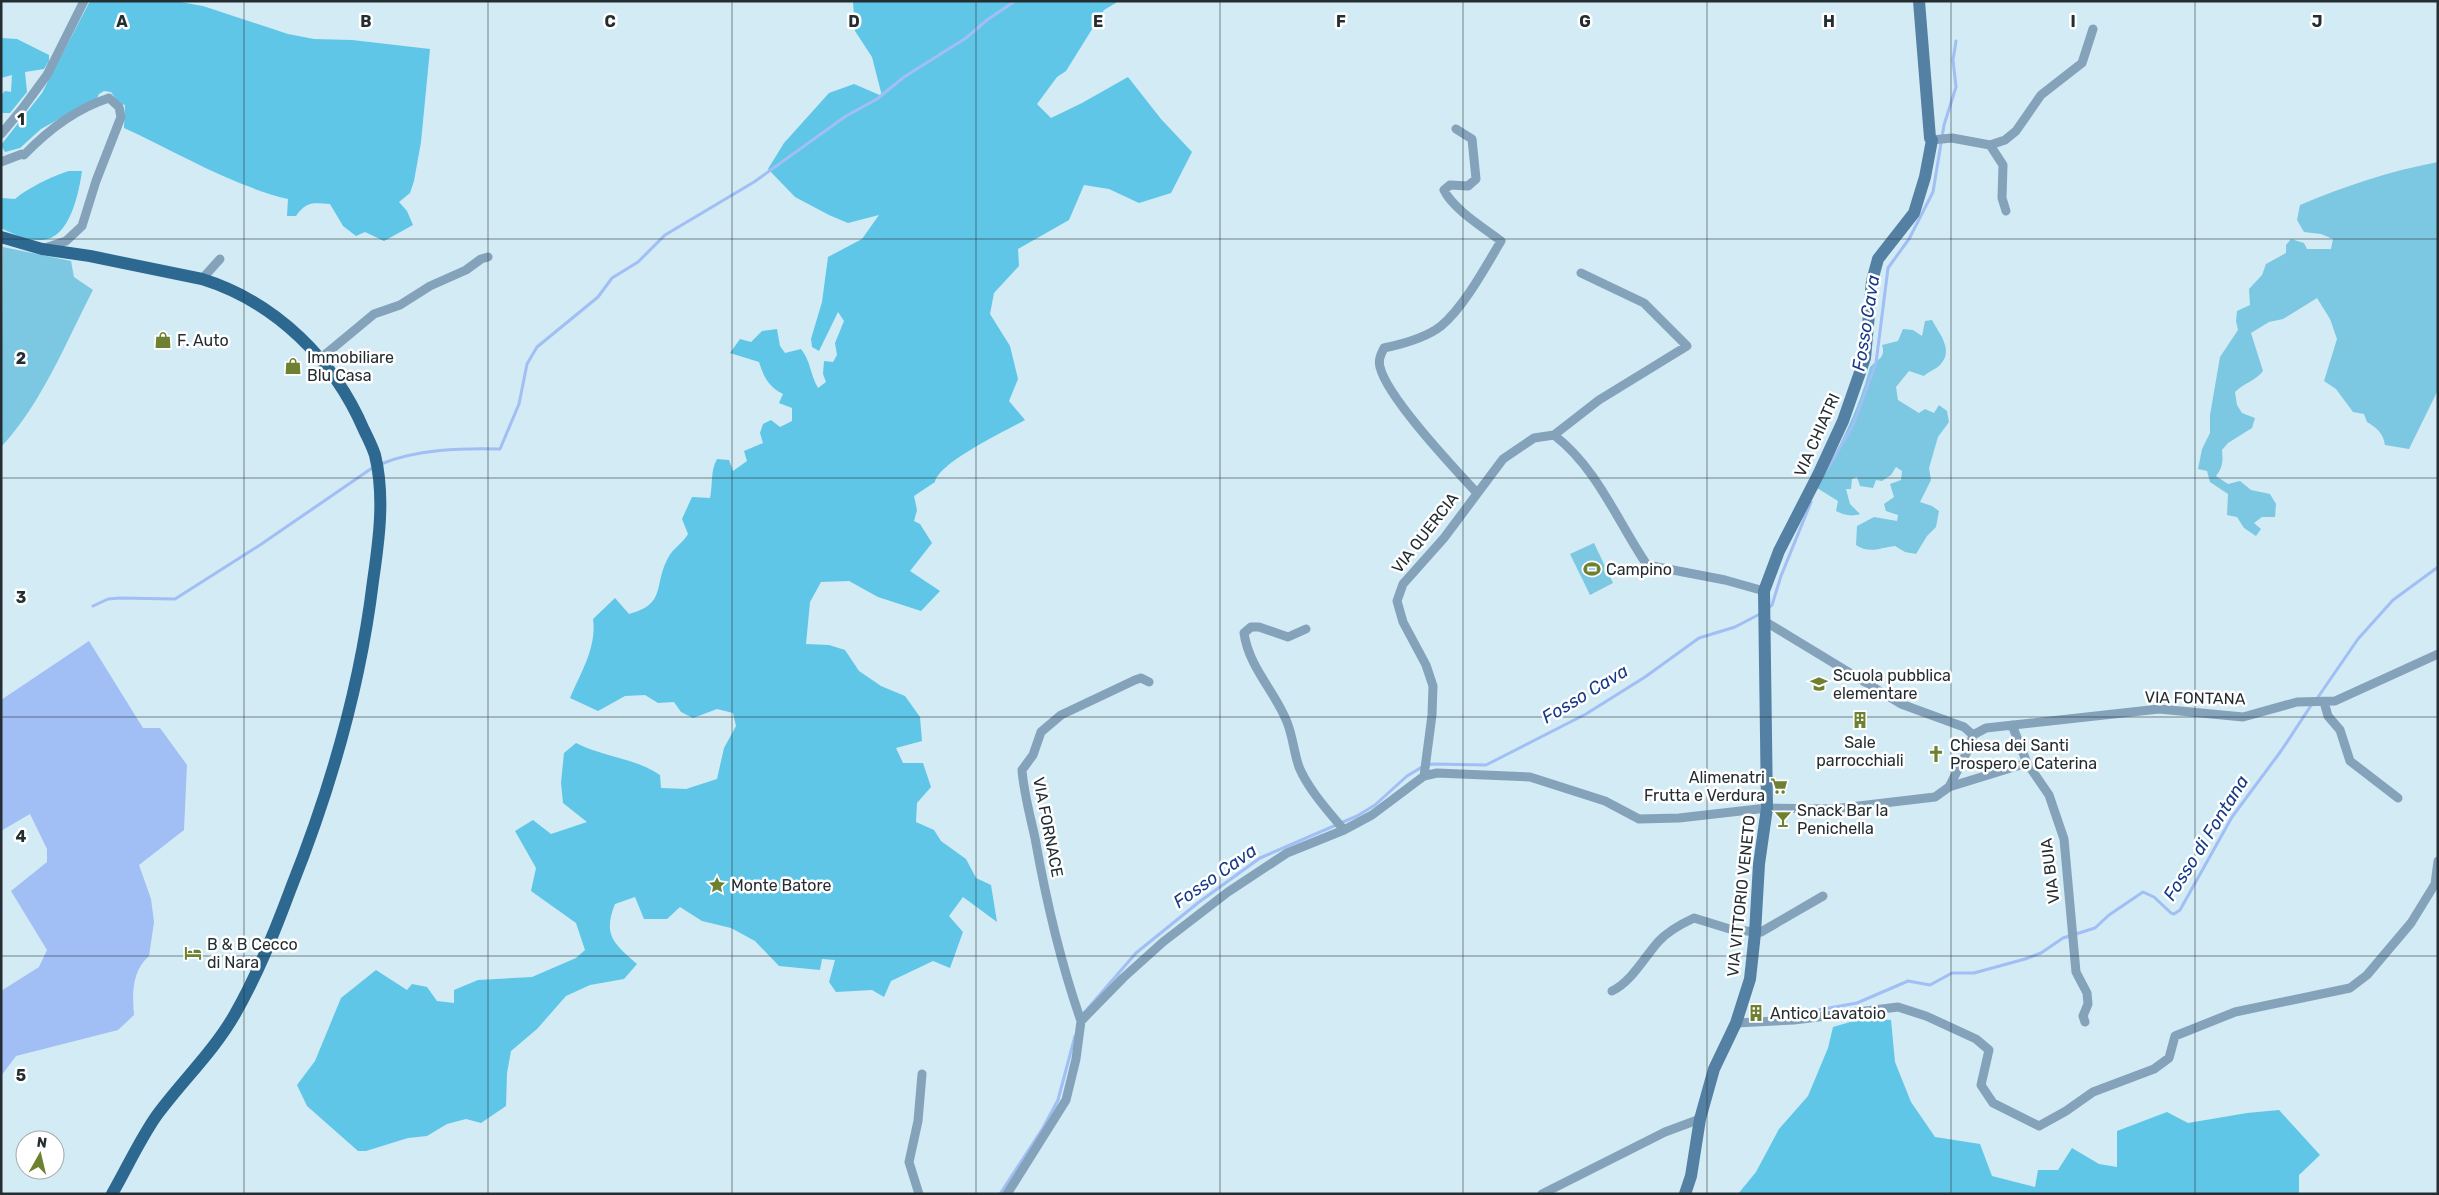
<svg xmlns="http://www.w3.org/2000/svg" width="2439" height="1195" viewBox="0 0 2439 1195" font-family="Rubik,sans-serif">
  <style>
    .green { fill: #7cc8e2 }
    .forest { fill: #5fc6e8 }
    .water { fill: #a1bef5 }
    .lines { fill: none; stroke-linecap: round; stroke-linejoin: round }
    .stream { stroke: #a1bef5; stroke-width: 3 }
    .street { stroke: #84a2ba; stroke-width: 9 }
    .secondary { stroke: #5480a3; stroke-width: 12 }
    .primary { stroke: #2d6891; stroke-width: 12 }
    .grid { fill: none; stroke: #242d31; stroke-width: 1; stroke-opacity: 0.55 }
    .labels { text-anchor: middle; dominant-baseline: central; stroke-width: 5; stroke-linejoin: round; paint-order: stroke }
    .poi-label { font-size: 16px; fill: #242d31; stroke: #fff; text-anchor: start }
    .street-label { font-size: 16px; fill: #242d31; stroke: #fff }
    .water-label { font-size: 18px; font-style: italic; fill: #163a88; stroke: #fff }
    .grid-label { font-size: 16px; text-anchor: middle; font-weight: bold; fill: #242d31; stroke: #fff; stroke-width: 5; stroke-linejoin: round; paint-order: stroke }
  </style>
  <rect width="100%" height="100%" fill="#d2ebf4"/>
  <path class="green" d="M 2438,162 L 2438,390 L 2409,449 L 2385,445 C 2383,433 2377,428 2367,422 L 2364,414 L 2353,412 L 2336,389 L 2324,381 L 2337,339 L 2330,319 L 2317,298 L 2283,319 L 2269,322 L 2251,333 L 2263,371 C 2255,381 2244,383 2235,392 L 2237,405 L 2242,413 L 2255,418 L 2252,428 L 2228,443 L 2222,450 C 2223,460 2223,468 2216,476 L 2228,484 L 2240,481 L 2251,490 L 2270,494 L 2276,504 L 2275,517 L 2262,517 L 2254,523 L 2261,529 L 2256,536 L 2244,528 L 2237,517 L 2227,515 L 2228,494 L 2210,482 L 2207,471 L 2198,469 L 2202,449 L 2210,433 L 2210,415 L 2220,357 L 2238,330 L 2236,321 L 2237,311 L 2250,305 L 2249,289 L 2262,275 L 2266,264 L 2286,253 L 2286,245 L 2291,239 L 2304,243 L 2307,249 L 2331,249 L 2333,239 L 2321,234 L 2304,232 L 2297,220 L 2300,205 C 2345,186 2390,171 2438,162 Z
    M 3,247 L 71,261 L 74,277 L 93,290 C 66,342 41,405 1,447 Z
    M 1932,320 C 1940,335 1954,350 1940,365 C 1935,370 1929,371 1924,376 L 1909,371 L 1896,387 L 1898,400 L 1919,413 L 1925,409 L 1934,413 L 1939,405 L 1947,411 L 1949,422 L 1938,437 L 1929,468 L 1931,480 L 1920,502 L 1932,506 L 1939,511 L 1936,527 L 1927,536 L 1916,554 L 1905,552 L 1895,546 C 1879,548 1869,554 1856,545 L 1857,526 L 1874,517 L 1897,521 L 1898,515 L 1886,511 L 1884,504 L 1894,497 L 1890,484 L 1901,480 L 1902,471 L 1896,467 L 1891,475 L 1882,481 L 1876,480 L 1873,488 L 1860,486 L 1857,477 L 1852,479 L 1851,489 L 1846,489 L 1850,504 L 1860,514 C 1851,517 1844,515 1836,511 L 1838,501 L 1817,488 C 1838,449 1859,410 1870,367 C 1878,359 1886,358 1882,345 L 1898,341 L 1903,329 L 1913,330 L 1922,336 L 1925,321 Z
    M 1594,543 L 1613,583 L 1590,595 L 1570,554 Z"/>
  <path class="forest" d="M 90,1 L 175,1 L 203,6 L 288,34 L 314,39 L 352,40 L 430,49 L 421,142 L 414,181 L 410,193 L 399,202 L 407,211 L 413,225 L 384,241 L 365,232 L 356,236 L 343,226 L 330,204 C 312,203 307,201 296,216 L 287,216 L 288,199 C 230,185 177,152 124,128 L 125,105 L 119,103 L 111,92 L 104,91 L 99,94 L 97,98 L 41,129 L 20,148 L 5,152 L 1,145 L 42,93 Z
    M 853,1 L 1119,1 L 1104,10 L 1066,71 L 1057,77 L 1037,104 L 1051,118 L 1082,103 L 1128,77 L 1161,119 L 1192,152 L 1171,193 L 1139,203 L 1109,189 L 1084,185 L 1069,220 L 1018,249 L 1019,266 L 994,293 L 990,314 L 1010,346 L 1018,379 L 1009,401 L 1025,420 C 1007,430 939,462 935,482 L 914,496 L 917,510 L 914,521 L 920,524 L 932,543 L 910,571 L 940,591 L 921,611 L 878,597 L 849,581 L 821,582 L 810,602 L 806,644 L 829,645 L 845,650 L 859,671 L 881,686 L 905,696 L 920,717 L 922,741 L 896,748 L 903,763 L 923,763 L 931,787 L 917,803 L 916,822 L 934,830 L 941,841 L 966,859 L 976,878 L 991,885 L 997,922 L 963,897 L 949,916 L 963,932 L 950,968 L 933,961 L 891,981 L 884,997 L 872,990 L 836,992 L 829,982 L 835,960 L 822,959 L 820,970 L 779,966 L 755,941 L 731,928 L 702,921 L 680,907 L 667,919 L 644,919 L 635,897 L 615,904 C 602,936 615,944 637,964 L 624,979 L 590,985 L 566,996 L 537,1029 L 511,1051 L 507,1073 L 506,1106 L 481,1123 L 466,1119 L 447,1124 L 427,1136 L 408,1138 L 366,1151 L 358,1151 L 307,1106 L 297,1085 L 315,1061 L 341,998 L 376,970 L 407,990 L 412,984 L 427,987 L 437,1001 L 454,1003 L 454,990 L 478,980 L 532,977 L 576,958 L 585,950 L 576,923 L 531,891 L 536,868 L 515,831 L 533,820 L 551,834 L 587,822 L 563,803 L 561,783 L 564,753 L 576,743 C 603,757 635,758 660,775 L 661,788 L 686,789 L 717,779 L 724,748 L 736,726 L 733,713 L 717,709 L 693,718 L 681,712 L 674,702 L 658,703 L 645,695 L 625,696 L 598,711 L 570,698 C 581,672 597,647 593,619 L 615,598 L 629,614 C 667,604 653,586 668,558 C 673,548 683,543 688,534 L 682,519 L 692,497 L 710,498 C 713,484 710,472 717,459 L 729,460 L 733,471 L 747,461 L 744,451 L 763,443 L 760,433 L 763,424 L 771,420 L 780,427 L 792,421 L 792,408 L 779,403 L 783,394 C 768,386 764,377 759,362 L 730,353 L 740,339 L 751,342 L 762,331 L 777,329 L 780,346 L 785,353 L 801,349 C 811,362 810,374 818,388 L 826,382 L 823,374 L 824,361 L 833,362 L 837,355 L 835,343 L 844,321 L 838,312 L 819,351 L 812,347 L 811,339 L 822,302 L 828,257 L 862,239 L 879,215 L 848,223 L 829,215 L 795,197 L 768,169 L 784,143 L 829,93 L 854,84 L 882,96 L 872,57 L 855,31 Z
    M 1,38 L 17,39 L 49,55 L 49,61 L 44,69 L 25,72 L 27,92 L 10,113 L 1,113 L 1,95 L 5,91 L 11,92 L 12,75 L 1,78 Z
    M 69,171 L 82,171 C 79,192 70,239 42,240 C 28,241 13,234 1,228 L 1,198 L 15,199 C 28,188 52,176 69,171 Z
    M 1864,1018 L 1891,1020 L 1895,1062 L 1911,1102 L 1935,1137 L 1980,1144 L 1992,1176 L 2035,1187 L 2038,1170 L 2058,1170 L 2072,1148 L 2099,1164 L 2117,1167 L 2117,1131 L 2167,1112 L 2188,1123 L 2247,1113 L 2279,1110 L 2320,1155 L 2299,1175 L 2299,1194 L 1738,1194 L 1756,1172 L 1779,1129 L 1808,1096 L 1828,1048 L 1833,1027 Z"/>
  <path class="water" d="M 89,641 L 143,728 L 160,728 L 187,765 L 184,830 L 139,865 L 151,899 L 154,922 L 149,956 C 132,971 132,993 134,1015 L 118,1030 L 16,1056 L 1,1076 L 1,991 L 39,967 L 47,950 L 11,891 L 47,862 L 47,849 L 30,814 L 1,831 L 1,700 Z"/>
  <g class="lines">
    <path class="stream" d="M 381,464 C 417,449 462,448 500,449 L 519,404 L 527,364 L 537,347 L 598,297 L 612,278 L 638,262 L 665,235 L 754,182 L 846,116 L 877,99 L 904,77 L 966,38 L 987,20 L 1015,1
      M 1827,470 L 1853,425 L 1876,363 L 1888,268 L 1909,239 L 1933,192 L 1944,125 L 1956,87 L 1953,60 L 1956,41
      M 93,606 L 108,599 L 120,598 L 175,599 L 260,545 L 375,466
      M 1767,609 L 1772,605 L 1781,576 L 1811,502
      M 2316,700 L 2358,639 L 2393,600 L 2438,567
      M 1083,1014 L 1136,953 L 1199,902 L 1260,858 L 1357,816 L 1375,805 L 1407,776 L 1422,767 L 1432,764 L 1486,765 L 1586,714 L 1645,677 L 1699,638 L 1735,627 L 1760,614
      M 1785,1016 L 1857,1003 L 1908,981 L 1930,985 L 1952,973 L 1974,973 L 2025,959 L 2041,953 L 2063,938 L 2095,928 L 2109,915 L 2143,892 L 2154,897 L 2171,913 L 2174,914 L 2180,910 L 2232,817 L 2281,751 L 2312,704
      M 1000,1194 L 1043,1128 L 1058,1100 L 1075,1036"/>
    <path class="street" d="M 1456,129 L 1472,139 L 1476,179 L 1468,186 L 1450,185 L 1444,190 C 1453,209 1484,228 1501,241 C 1486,266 1464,307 1441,326 C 1426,338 1403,344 1384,348 C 1381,354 1378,360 1380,367 C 1387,397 1453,467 1476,492
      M 1,134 L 22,109 L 47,75 L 84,1
      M 1932,140 L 1952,138 L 1990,145 L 2005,140 L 2016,131 L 2041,95 L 2082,63 L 2093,29
      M 1990,145 L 2003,165 L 2002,198 L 2006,211
      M 1,162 L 22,154 L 24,155 C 48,130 75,109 109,98 L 119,107 L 121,117 L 96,181 L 82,226 L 66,241 L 45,248
      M 202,279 L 220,259
      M 321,358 L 374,314 L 400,305 L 430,286 L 466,270 L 481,259 L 488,257
      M 1554,435 C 1598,469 1617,521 1647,565 L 1725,580 L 1764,591
      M 1766,622 L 1901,704 L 1964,727 L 1973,735
      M 1306,629 L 1288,637 L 1259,627 L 1251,627 L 1244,633 C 1249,668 1275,691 1287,722 C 1293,737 1294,753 1299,767 C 1308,789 1329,812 1344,830
      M 2324,702 L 2328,716 L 2340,730 L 2350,761 L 2398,798
      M 2012,725 L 2027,763 L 2049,795 L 2064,839 L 2076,972 L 2087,993 L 2088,1004 L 2083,1016 L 2085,1022
      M 1973,735 L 1986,728 L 2159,709 L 2243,717 L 2297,702 L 2335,701 L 2438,654
      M 1424,776 L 1432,715 L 1433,686 L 1426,665 L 1403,622 L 1397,601 L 1403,584 L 1444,538 L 1503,459 L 1534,438 L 1554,435 L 1599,400 L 1687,346 L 1644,303 L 1581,273
      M 1949,787 L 1969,748 L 1973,735
      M 1612,991 C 1631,982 1644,958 1658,942 C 1667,932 1681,924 1694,918 L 1733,930 L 1761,932 L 1823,896
      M 1081,1021 C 1060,961 1046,900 1035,838 C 1030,815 1024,794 1022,770 L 1033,755 L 1041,732 L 1061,715 L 1135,680 L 1141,678 L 1149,682
      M 1736,1023 L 1794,1020 L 1898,1007 L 1926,1016 L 1976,1039 L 1989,1050 L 1981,1085 L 1993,1103 L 2039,1126 L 2066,1111 L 2093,1092 L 2154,1069 L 2169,1058 L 2175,1036 L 2235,1012 L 2350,988 L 2367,975 L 2411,923 L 2435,884 L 2438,861
      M 919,1194 L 909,1162 L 918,1121 L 922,1074
      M 1007,1194 L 1066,1100 L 1076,1059 L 1081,1021 L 1123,978 L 1163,942 L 1228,892 L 1287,853 L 1344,830 L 1372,815 L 1424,776 L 1437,773 L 1530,777 L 1605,801 L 1639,819 L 1679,818 L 1767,808 L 1833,809 L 1935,797 L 1949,787 L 2027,763
      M 1542,1194 L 1665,1132 L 1700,1119"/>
    <path class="secondary" d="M 1685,1194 L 1691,1176 L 1700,1119 L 1714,1069 L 1736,1023 L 1750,979 L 1755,933 L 1759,864 L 1767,808 L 1764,591 L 1779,551 L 1818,475 L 1843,421 L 1865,358 L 1872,281 L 1878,259 L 1914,213 L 1925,177 L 1932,140 L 1930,138 L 1919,1"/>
    <path class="primary" d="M 1,237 L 42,249 L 90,256 L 202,279 C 276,302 334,360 364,430 C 368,438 372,446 375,455 C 385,496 379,540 373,581 C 360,689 331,788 291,888 C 275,931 258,974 235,1014 C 214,1051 182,1081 157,1115 C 140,1139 127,1168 112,1194"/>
  </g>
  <path class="grid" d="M 244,1 L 244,1194M 488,1 L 488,1194M 732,1 L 732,1194M 976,1 L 976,1194M 1220,1 L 1220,1194M 1463,1 L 1463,1194M 1707,1 L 1707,1194M 1951,1 L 1951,1194M 2195,1 L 2195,1194M 1,239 L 2438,239M 1,478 L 2438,478M 1,717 L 2438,717M 1,956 L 2438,956"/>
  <defs>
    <g id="shop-bare" transform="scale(1.35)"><path d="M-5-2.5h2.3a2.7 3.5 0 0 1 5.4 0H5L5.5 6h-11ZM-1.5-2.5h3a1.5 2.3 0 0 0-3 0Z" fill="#6e8131" stroke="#fff" stroke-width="2.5" paint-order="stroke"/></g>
    <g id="stadium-bare" transform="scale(1.35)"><path d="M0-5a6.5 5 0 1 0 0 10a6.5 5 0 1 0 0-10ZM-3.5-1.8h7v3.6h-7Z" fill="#6e8131" stroke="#fff" stroke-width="2.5" paint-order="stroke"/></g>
    <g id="school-bare" transform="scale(1.35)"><path d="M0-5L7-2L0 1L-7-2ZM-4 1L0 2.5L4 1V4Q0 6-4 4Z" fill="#6e8131" stroke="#fff" stroke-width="2.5" paint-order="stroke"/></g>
    <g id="building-bare" transform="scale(1.35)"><path d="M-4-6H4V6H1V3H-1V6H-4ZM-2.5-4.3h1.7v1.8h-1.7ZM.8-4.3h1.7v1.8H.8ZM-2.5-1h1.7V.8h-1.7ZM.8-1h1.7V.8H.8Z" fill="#6e8131" stroke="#fff" stroke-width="2.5" paint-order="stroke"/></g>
    <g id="church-bare" transform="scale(1.35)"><path d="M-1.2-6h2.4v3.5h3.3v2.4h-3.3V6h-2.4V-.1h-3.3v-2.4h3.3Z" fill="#6e8131" stroke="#fff" stroke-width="2.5" paint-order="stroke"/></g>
    <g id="supermarket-bare" transform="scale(1.35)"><path d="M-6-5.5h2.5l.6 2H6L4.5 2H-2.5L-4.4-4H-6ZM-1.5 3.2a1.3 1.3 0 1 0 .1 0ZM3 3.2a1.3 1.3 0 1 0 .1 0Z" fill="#6e8131" stroke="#fff" stroke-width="2.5" paint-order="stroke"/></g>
    <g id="bar-bare" transform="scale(1.35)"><path d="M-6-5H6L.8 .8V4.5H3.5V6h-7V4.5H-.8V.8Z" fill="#6e8131" stroke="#fff" stroke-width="2.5" paint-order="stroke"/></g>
    <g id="sight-bare" transform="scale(1.35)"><path d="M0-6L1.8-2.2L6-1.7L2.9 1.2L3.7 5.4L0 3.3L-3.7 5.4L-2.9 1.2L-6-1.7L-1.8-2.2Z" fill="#6e8131" stroke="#fff" stroke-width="2.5" paint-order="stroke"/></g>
    <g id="hotel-bare" transform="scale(1.35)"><path d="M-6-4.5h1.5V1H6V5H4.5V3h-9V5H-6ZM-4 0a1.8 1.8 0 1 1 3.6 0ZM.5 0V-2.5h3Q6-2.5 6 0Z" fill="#6e8131" stroke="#fff" stroke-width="2.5" paint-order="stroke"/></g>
  </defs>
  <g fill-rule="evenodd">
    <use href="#shop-bare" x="163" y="340"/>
    <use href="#shop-bare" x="293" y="366"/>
    <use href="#stadium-bare" x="1592" y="569"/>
    <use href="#school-bare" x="1819" y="684"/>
    <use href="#building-bare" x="1860" y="720"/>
    <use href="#church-bare" x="1936" y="754"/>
    <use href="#supermarket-bare" x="1779" y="786"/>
    <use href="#bar-bare" x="1783" y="819"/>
    <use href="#sight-bare" x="717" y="885"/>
    <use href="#hotel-bare" x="193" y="953"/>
    <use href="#building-bare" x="1756" y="1013"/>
  </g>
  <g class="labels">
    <g class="poi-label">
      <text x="177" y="340">F. Auto</text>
      <text x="307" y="357">Immobiliare<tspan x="307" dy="18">Blu Casa</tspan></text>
      <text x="1606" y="569">Campino</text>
      <text x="1833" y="675">Scuola pubblica<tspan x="1833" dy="18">elementare</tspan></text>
      <text x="1860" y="742" text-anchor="middle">Sale<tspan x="1860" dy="18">parrocchiali</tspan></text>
      <text x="1950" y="745">Chiesa dei Santi<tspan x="1950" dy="18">Prospero e Caterina</tspan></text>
      <text x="1765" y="777" text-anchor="end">Alimenatri<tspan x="1765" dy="18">Frutta e Verdura</tspan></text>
      <text x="1797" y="810">Snack Bar la<tspan x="1797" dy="18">Penichella</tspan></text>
      <text x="731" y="885">Monte Batore</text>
      <text x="207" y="944">B &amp; B Cecco<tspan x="207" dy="18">di Nara</tspan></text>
      <text x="1770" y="1013">Antico Lavatoio</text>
    </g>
    <g class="street-label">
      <text transform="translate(1817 435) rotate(-66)">VIA CHIATRI</text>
      <text transform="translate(1425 533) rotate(-52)">VIA QUERCIA</text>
      <text transform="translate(2195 698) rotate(1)">VIA FONTANA</text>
      <text transform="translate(1048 827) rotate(79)">VIA FORNACE</text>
      <text transform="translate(2050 871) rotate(-97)">VIA BUIA</text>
      <text transform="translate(1741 896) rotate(-84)">VIA VITTORIO VENETO</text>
    </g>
    <g class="water-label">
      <text transform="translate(1866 323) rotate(-81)">Fosso Cava</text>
      <text transform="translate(1585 694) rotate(-31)">Fosso Cava</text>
      <text transform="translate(2206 838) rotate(-58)">Fosso di Fontana</text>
      <text transform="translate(1215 876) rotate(-35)">Fosso Cava</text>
    </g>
  </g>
  <g class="grid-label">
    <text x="122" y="27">A</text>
    <text x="366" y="27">B</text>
    <text x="610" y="27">C</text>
    <text x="854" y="27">D</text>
    <text x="1098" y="27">E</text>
    <text x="1341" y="27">F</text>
    <text x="1585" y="27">G</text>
    <text x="1829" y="27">H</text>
    <text x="2073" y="27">I</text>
    <text x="2317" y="27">J</text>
    <text x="21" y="125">1</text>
    <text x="21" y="364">2</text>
    <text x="21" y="603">3</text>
    <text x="21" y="842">4</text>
    <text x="21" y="1081">5</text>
  </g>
  <rect width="2439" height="1195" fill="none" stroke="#242d31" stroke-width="5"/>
  <g transform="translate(40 1155) rotate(8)"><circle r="24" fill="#ffffff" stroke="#a7abad"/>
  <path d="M0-4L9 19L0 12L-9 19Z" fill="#6e8131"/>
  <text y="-8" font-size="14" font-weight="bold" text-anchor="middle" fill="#242d31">N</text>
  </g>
</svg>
